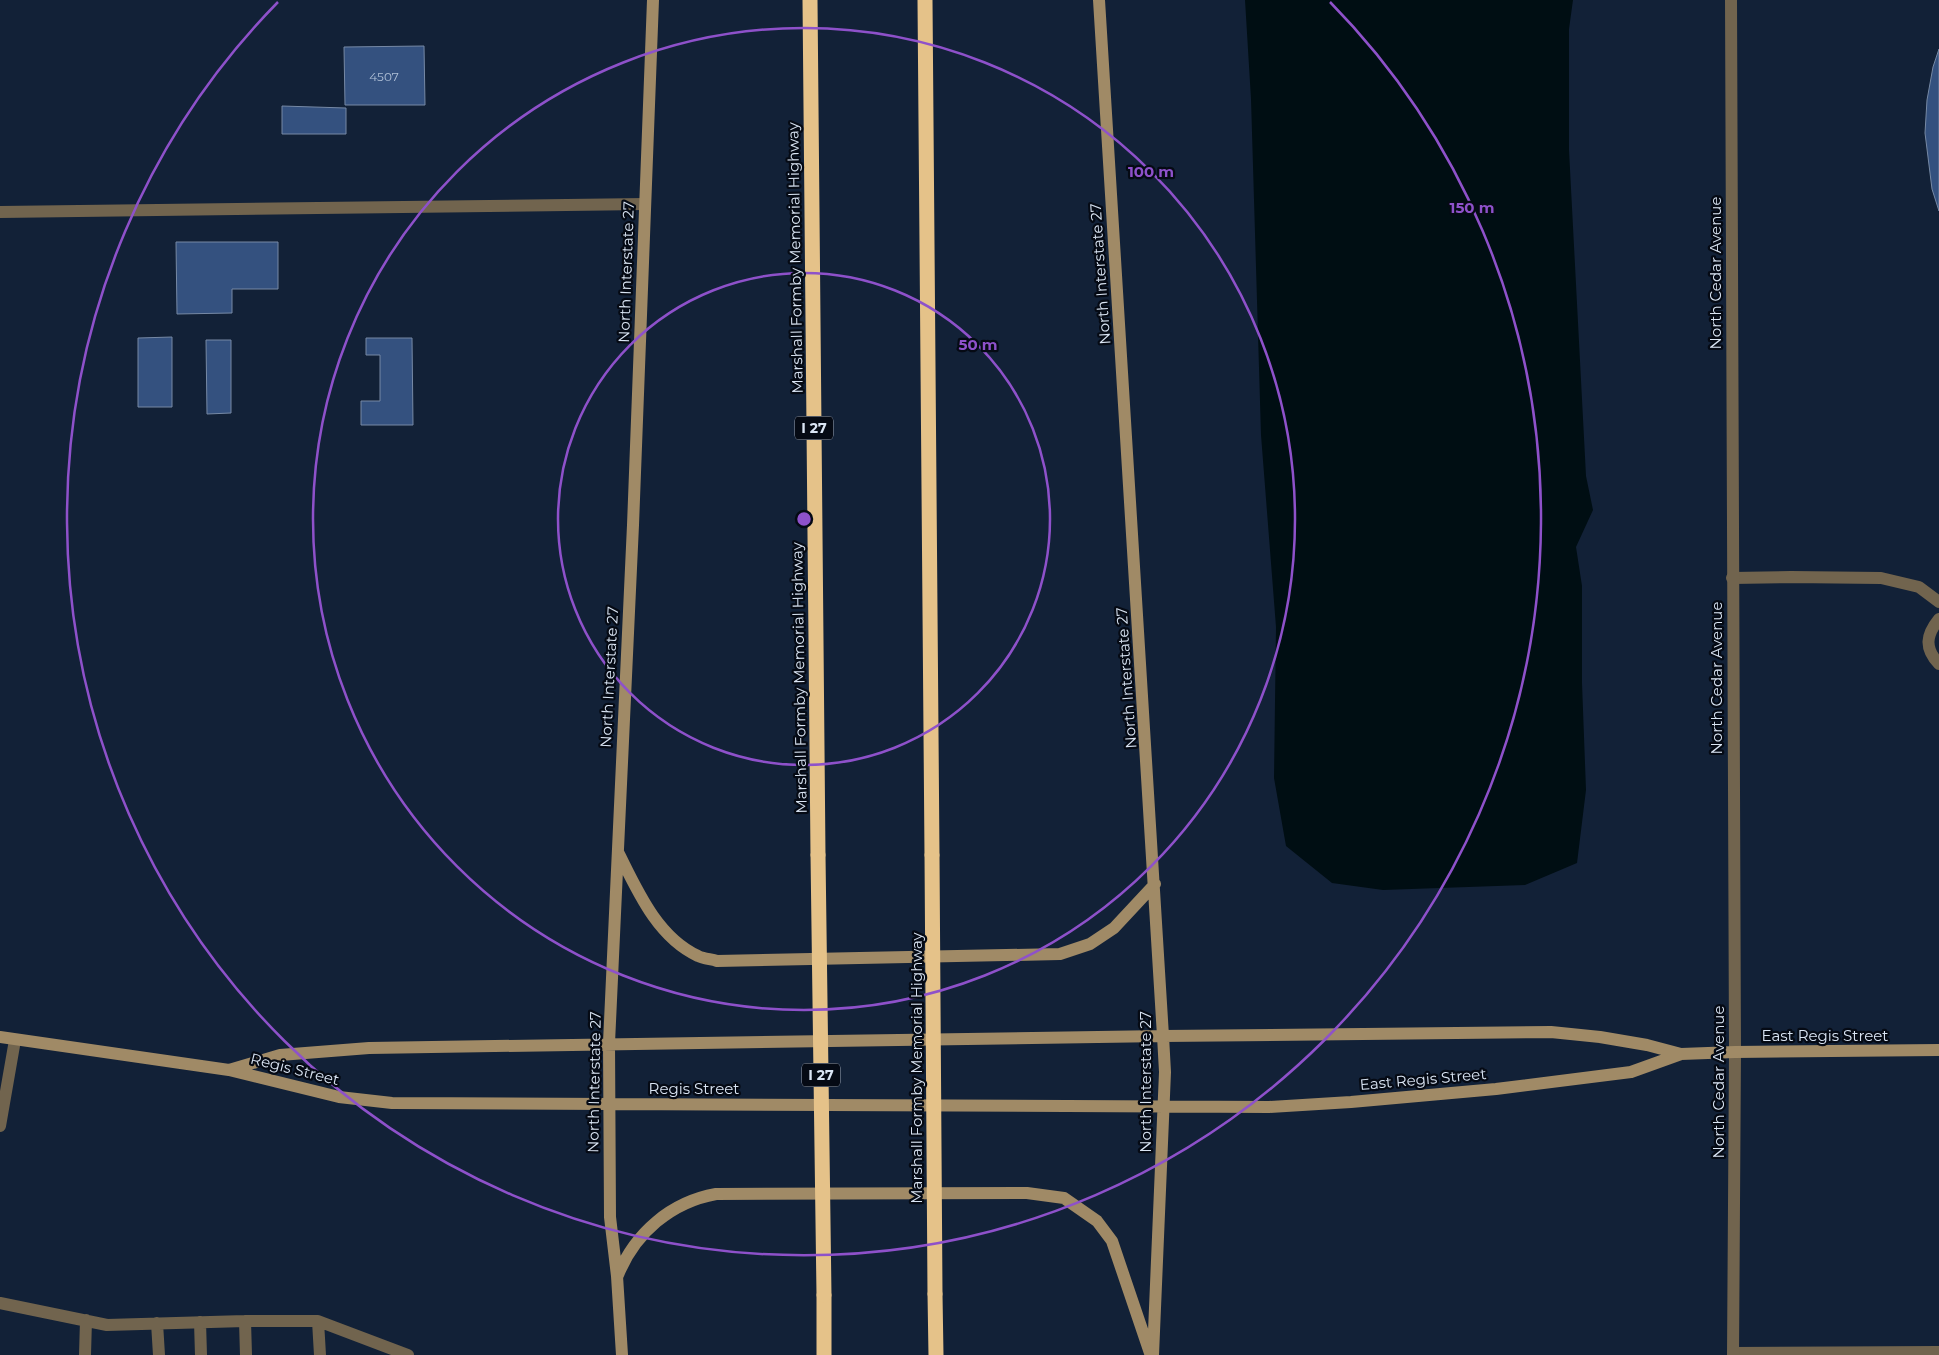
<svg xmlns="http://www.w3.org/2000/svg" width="1939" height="1355" viewBox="0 0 1939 1355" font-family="Montserrat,sans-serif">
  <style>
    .water { fill: #000e13 }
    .building { fill: #34517f; stroke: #7689a5 }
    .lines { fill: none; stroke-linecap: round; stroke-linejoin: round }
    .service { stroke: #71644e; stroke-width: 12 }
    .minor { stroke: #71644e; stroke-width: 12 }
    .secondary { stroke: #a08a66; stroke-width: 12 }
    .motorway { stroke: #e5c289; stroke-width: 15 }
    .motorway-bridge { stroke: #e5c289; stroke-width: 15 }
    .ring { fill: none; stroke: #8e51ca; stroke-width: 2.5 }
    .labels { text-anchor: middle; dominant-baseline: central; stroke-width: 4.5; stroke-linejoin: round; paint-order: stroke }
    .number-label { font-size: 12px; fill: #b0c0d7 }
    .shield { fill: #050a14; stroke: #9aa3b1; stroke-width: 1 }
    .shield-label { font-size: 14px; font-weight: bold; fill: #dae5f4 }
    .street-label { font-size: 15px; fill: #dae5f4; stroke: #050a14 }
    .centre { fill: #8e51ca; stroke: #050a14; stroke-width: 2.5 }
    .ring-label { font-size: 15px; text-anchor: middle; font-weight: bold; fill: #8e51ca; stroke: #050a14; stroke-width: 4.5; stroke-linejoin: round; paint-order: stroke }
  </style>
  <rect width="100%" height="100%" fill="#122137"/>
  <path class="water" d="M 1245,0 L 1573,0 L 1569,29 L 1569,150 L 1586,476 L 1593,510 L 1576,547 L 1582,586 L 1582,683 L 1586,790 L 1577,863 L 1525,885 L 1383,890 L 1332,883 L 1286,846 L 1274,778 L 1276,627 L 1261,435 L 1251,99 Z"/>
  <path class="building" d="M 424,46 L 425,105 L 345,105 L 344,47 Z
    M 1939,49 L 1939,211 L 1932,189 L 1925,133 L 1927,100 L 1933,67 Z
    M 282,106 L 346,108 L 346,134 L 282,134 Z
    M 176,242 L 278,242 L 278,289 L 232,289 L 232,313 L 177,314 Z
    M 172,337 L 172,407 L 138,407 L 138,338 Z
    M 366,338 L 412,338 L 413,425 L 361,425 L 361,401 L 380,401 L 380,355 L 366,355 Z
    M 206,340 L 231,340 L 231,413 L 207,414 Z"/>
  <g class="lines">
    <path class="service" d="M 0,212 L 645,204
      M 1732,578 L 1791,577 L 1881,578 L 1919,587 L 1939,602
      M 1939,619 C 1926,635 1924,648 1939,664
      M 0,1126 L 15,1040
      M 0,1303 L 107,1325 L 245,1321 L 318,1321
      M 245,1321 L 246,1355
      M 200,1322 L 201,1355
      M 157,1323 L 159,1355
      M 1733,1353 L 1939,1352
      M 85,1355 L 86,1320
      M 320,1355 L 318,1321 L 408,1355"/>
    <path class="minor" d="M 1731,0 L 1735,1052 L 1733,1355"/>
    <path class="secondary" d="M 1099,0 L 1163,1036 L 1165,1072 L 1153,1355
      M 618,852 C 637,890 657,937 698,956 C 704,959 711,959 717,961 L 1060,954 L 1090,944 L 1114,928 L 1155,884
      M 0,1037 L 229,1070 L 339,1097 L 392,1103 L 1269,1107 L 1351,1102 L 1496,1089 L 1631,1072 L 1681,1054
      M 229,1070 L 280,1055 L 369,1048 L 1163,1036 L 1551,1032 L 1600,1037 L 1647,1045 L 1681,1054 L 1735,1052 L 1939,1050
      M 618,1275 C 635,1233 671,1202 716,1194 L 1027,1193 L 1064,1198 L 1097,1221 L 1112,1241 L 1150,1353
      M 622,1355 L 617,1276 L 610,1217 L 609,1043 L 633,525 L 653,0"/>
    <path class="motorway" d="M 810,0 L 818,855
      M 925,0 L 932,855
      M 935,1294 L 936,1355
      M 824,1295 L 824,1355"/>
    <path class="motorway-bridge" d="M 818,855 L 824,1295
      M 932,855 L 935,1294"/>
  </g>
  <g class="ring">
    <circle cx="804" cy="519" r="246"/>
    <circle cx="804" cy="519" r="491"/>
    <path d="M1330 2A737 737 0 1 1 278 2"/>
  </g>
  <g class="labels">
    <g class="number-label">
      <text x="384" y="76">4507</text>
    </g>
    <g class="shield">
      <rect x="795" y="416.5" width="38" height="23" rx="4"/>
      <rect x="802" y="1063.5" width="38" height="23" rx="4"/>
    </g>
    <g class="shield-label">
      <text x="814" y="428">I 27</text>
      <text x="821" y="1075">I 27</text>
    </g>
    <g class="street-label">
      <text transform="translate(795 258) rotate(-91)">Marshall Formby Memorial Highway</text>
      <text transform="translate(626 272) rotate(-88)">North Interstate 27</text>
      <text transform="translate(1715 273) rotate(-90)">North Cedar Avenue</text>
      <text transform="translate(1100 274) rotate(-94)">North Interstate 27</text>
      <text transform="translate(609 677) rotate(-87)">North Interstate 27</text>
      <text transform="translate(799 678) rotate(-91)">Marshall Formby Memorial Highway</text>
      <text transform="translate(1126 678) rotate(-94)">North Interstate 27</text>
      <text transform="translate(1716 678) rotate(-90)">North Cedar Avenue</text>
      <text x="1825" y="1035">East Regis Street</text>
      <text transform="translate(916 1068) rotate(-90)">Marshall Formby Memorial Highway</text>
      <text transform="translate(295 1069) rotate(14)">Regis Street</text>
      <text transform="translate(1423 1079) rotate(-5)">East Regis Street</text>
      <text transform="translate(594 1082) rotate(-89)">North Interstate 27</text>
      <text transform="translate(1145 1082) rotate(-90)">North Interstate 27</text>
      <text transform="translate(1718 1082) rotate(-90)">North Cedar Avenue</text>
      <text x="694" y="1088">Regis Street</text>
    </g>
  </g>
  <circle cx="804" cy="519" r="8" class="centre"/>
  <g class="ring-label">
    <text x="1151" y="177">100 m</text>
    <text x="1472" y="213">150 m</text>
    <text x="978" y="350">50 m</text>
  </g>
</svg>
